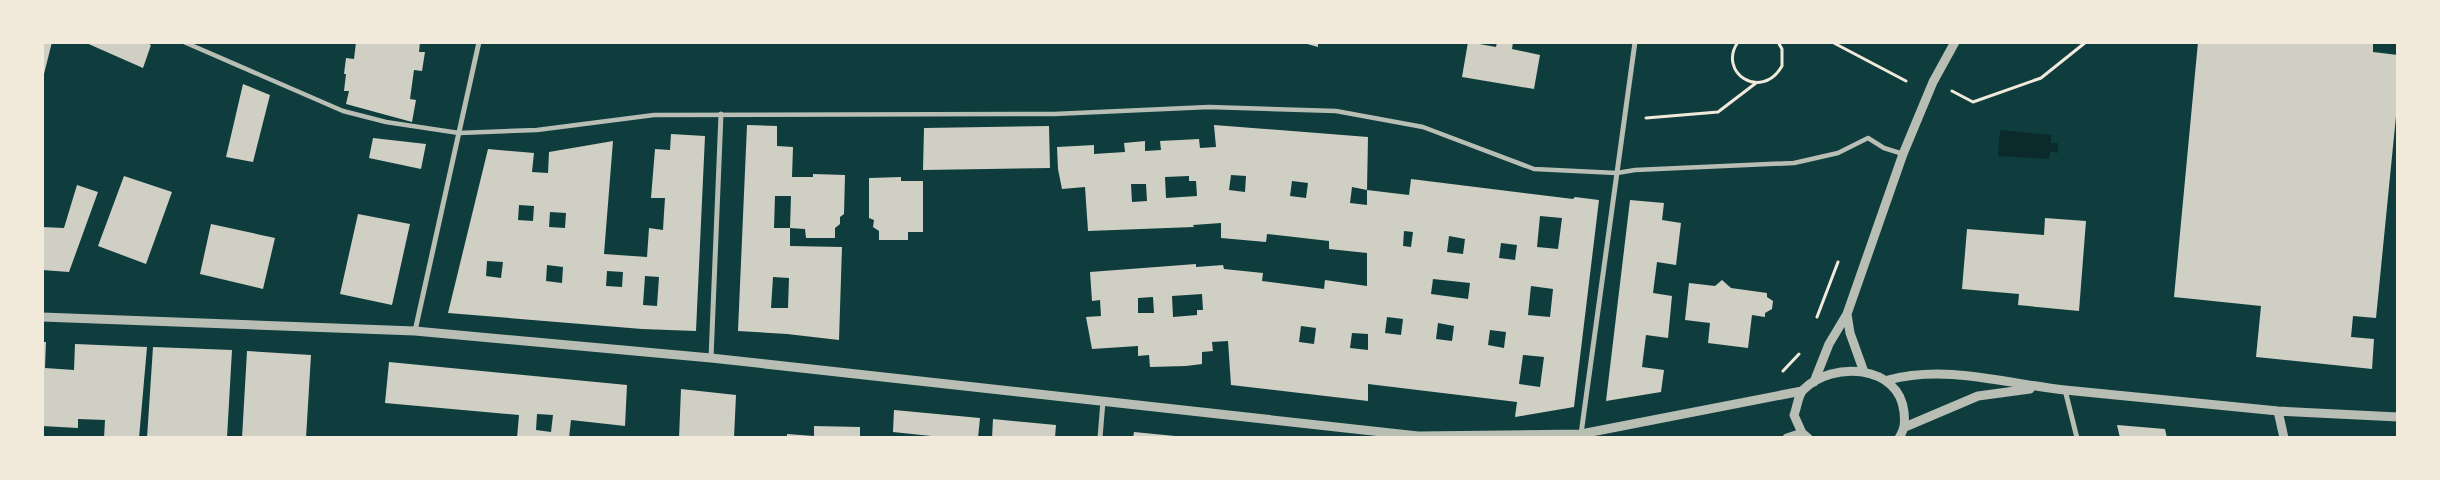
<svg xmlns="http://www.w3.org/2000/svg" width="2440" height="480" viewBox="0 0 2440 480" font-family="Montserrat,sans-serif">
  <style>
    .water { fill: #0a2a2b }
    .building { fill: #cfcfc3; fill-rule: evenodd }
    .lines { fill: none; stroke-linecap: round; stroke-linejoin: round }
    .path { stroke: #f1e9da; stroke-width: 3 }
    .pedestrian { stroke: #b8beb3; stroke-width: 4.5 }
    .minor { stroke: #b8beb3; stroke-width: 5 }
    .tertiary { stroke: #b8beb3; stroke-width: 9 }
  </style>
  <rect width="100%" height="100%" fill="#0f3d3e"/>
  <path class="water" d="M 2000,130 L 2051,135 L 2051,143 L 2058,143 L 2058,153 L 2050,151 L 2049,159 L 1998,156 Z"/>
  <path class="building" d="M 42,42 L 52,42 L 43,78 L 42,78 Z
    M 84,42 L 145,42 L 151,45 L 143,68 Z
    M 356,42 L 420,42 L 419,52 L 425,52 L 422,71 L 414,70 L 410,99 L 416,100 L 412,122 L 346,104 L 349,91 L 344,91 L 346,74 L 344,74 L 346,58 L 354,59 Z
    M 1300,42 L 1318,42 L 1318,47 Z
    M 1468,42 L 1496,47 L 1497,42 L 1513,42 L 1512,49 L 1540,55 L 1534,89 L 1462,77 Z
    M 2198,42 L 2373,42 L 2373,52 L 2398,55 L 2398,96 L 2376,318 L 2353,316 L 2351,337 L 2374,339 L 2372,369 L 2256,357 L 2261,306 L 2174,297 Z
    M 243,84 L 270,95 L 253,162 L 226,157 Z
    M 747,125 L 777,126 L 777,146 L 793,147 L 792,177 L 813,177 L 813,174 L 845,175 L 844,214 L 840,217 L 840,224 L 835,228 L 835,238 L 806,238 L 805,229 L 790,228 L 791,196 L 775,196 L 774,228 L 790,228 L 790,246 L 842,247 L 839,340 L 787,334 L 738,331 ZM 773,277 L 789,278 L 788,308 L 771,308 Z
    M 1214,125 L 1368,137 L 1367,190 L 1352,187 L 1350,203 L 1367,205 L 1367,190 L 1409,195 L 1411,179 L 1573,199 L 1575,197 L 1599,200 L 1574,407 L 1515,417 L 1517,402 L 1368,384 L 1368,401 L 1231,385 L 1228,341 L 1212,342 L 1213,351 L 1202,352 L 1202,364 L 1186,366 L 1150,367 L 1149,355 L 1138,356 L 1138,346 L 1092,349 L 1086,317 L 1101,316 L 1100,300 L 1092,301 L 1090,272 L 1196,264 L 1196,267 L 1223,265 L 1224,269 L 1263,273 L 1262,281 L 1324,289 L 1325,280 L 1367,286 L 1367,253 L 1329,249 L 1329,241 L 1267,234 L 1266,242 L 1221,238 L 1221,223 L 1193,225 L 1194,227 L 1088,231 L 1085,187 L 1062,189 L 1058,169 L 1057,147 L 1094,145 L 1094,154 L 1109,153 L 1125,152 L 1124,143 L 1145,141 L 1145,151 L 1161,150 L 1160,141 L 1199,139 L 1200,148 L 1216,147 ZM 1231,175 L 1246,176 L 1245,192 L 1229,190 ZM 1189,176 L 1189,181 L 1196,181 L 1197,196 L 1166,198 L 1165,177 ZM 1292,181 L 1308,183 L 1306,198 L 1290,196 ZM 1131,184 L 1146,184 L 1147,201 L 1132,202 ZM 1540,216 L 1562,218 L 1558,249 L 1537,247 ZM 1404,231 L 1413,232 L 1411,247 L 1403,246 ZM 1449,236 L 1465,239 L 1463,254 L 1447,252 ZM 1501,243 L 1517,245 L 1515,260 L 1499,258 ZM 1433,279 L 1470,283 L 1468,299 L 1431,294 ZM 1531,286 L 1553,289 L 1550,317 L 1528,315 ZM 1202,294 L 1203,310 L 1197,310 L 1197,315 L 1173,317 L 1172,296 ZM 1153,297 L 1154,313 L 1138,313 L 1138,298 ZM 1387,317 L 1403,319 L 1401,335 L 1385,333 ZM 1438,323 L 1454,326 L 1452,341 L 1436,339 ZM 1301,326 L 1316,328 L 1314,344 L 1299,342 ZM 1490,330 L 1506,332 L 1504,348 L 1488,345 ZM 1352,333 L 1368,334 L 1368,350 L 1350,348 ZM 1523,355 L 1544,357 L 1540,387 L 1519,384 Z
    M 1049,126 L 1050,168 L 923,170 L 924,128 Z
    M 671,134 L 705,136 L 696,331 L 642,329 L 448,313 L 488,149 L 534,153 L 532,172 L 548,173 L 549,152 L 613,141 L 604,254 L 647,257 L 649,228 L 663,230 L 664,213 L 665,198 L 651,198 L 655,149 L 670,150 ZM 519,205 L 534,206 L 533,221 L 518,220 ZM 550,212 L 566,213 L 565,228 L 549,227 ZM 487,261 L 503,262 L 501,278 L 486,276 ZM 547,265 L 563,267 L 562,283 L 546,281 ZM 607,271 L 623,272 L 622,287 L 606,286 ZM 645,276 L 659,277 L 657,306 L 643,305 Z
    M 373,138 L 426,144 L 421,169 L 369,158 Z
    M 124,176 L 172,192 L 146,264 L 98,246 Z
    M 901,177 L 901,181 L 923,181 L 923,232 L 908,232 L 908,240 L 879,240 L 879,231 L 873,227 L 874,220 L 869,218 L 869,178 Z
    M 77,185 L 98,192 L 69,272 L 42,270 L 42,227 L 64,228 Z
    M 1630,200 L 1664,203 L 1662,220 L 1681,223 L 1676,265 L 1657,262 L 1653,293 L 1672,296 L 1668,338 L 1646,335 L 1642,367 L 1664,370 L 1661,392 L 1606,401 Z
    M 358,214 L 410,224 L 392,305 L 340,294 Z
    M 2045,218 L 2086,221 L 2079,311 L 2018,305 L 2019,294 L 1962,289 L 1967,229 L 2044,235 Z
    M 211,224 L 275,238 L 263,289 L 200,274 Z
    M 1722,280 L 1731,288 L 1767,293 L 1767,297 L 1773,301 L 1772,309 L 1765,313 L 1765,317 L 1752,315 L 1748,348 L 1708,343 L 1710,323 L 1685,320 L 1689,283 L 1715,286 Z
    M 42,342 L 46,342 L 45,368 L 74,370 L 75,344 L 147,347 L 139,438 L 104,438 L 105,420 L 78,419 L 78,428 L 42,426 Z
    M 153,347 L 232,350 L 227,438 L 147,438 Z
    M 247,351 L 311,355 L 306,438 L 242,438 Z
    M 389,362 L 627,385 L 625,426 L 571,420 L 569,438 L 517,438 L 519,415 L 385,403 ZM 537,414 L 553,415 L 551,432 L 536,430 Z
    M 681,389 L 736,395 L 734,438 L 679,438 Z
    M 894,410 L 980,418 L 978,438 L 950,438 L 893,432 Z
    M 993,419 L 1056,425 L 1055,438 L 992,438 Z
    M 2117,425 L 2165,429 L 2167,438 L 2120,438 Z
    M 814,426 L 860,427 L 860,438 L 787,438 L 787,434 L 814,436 Z
    M 1134,432 L 1175,436 L 1175,438 L 1133,438 Z"/>
  <g class="lines">
    <path class="path" d="M 1738,42 C 1717,72 1761,102 1782,66 L 1782,49 L 1778,42
      M 1832,42 L 1906,81
      M 1952,91 L 1973,102 L 2041,78 L 2086,42
      M 1646,118 L 1718,112 L 1756,83
      M 1817,317 L 1838,262
      M 1783,371 L 1799,354"/>
    <path class="pedestrian" d="M 184,42 L 343,111 L 386,122 L 459,133 L 537,130 L 654,115 L 1054,114 L 1209,107 L 1336,111 L 1423,127 L 1534,169 L 1617,173 L 1635,170 L 1794,163 L 1838,153 L 1868,138 L 1884,148 L 1903,154"/>
    <path class="minor" d="M 415,331 L 479,42
      M 711,358 L 721,114
      M 2065,390 L 2077,438
      M 1581,434 L 1635,42
      M 1100,438 L 1103,401"/>
    <path class="tertiary" d="M 1847,314 L 1850,333 L 1864,372
      M 42,317 L 415,331 L 711,358 L 1418,436 L 1581,434 L 1802,391
      M 1888,380 C 1947,364 2007,384 2065,390 L 2278,411 L 2398,417
      M 1814,382 L 1829,344 L 1847,314 L 1903,154 L 1933,82 L 1955,42
      M 2278,411 L 2284,438
      M 1905,427 L 1978,396 L 2030,389
      M 1787,438 L 1802,433
      M 1808,438 L 1802,433 L 1794,415 C 1797,408 1798,395 1803,390 C 1833,360 1899,365 1904,412 C 1905,423 1905,428 1899,438"/>
  </g>
  <rect width="2440" height="480" fill="none" stroke="#f1e9da" stroke-width="88"/>
</svg>
